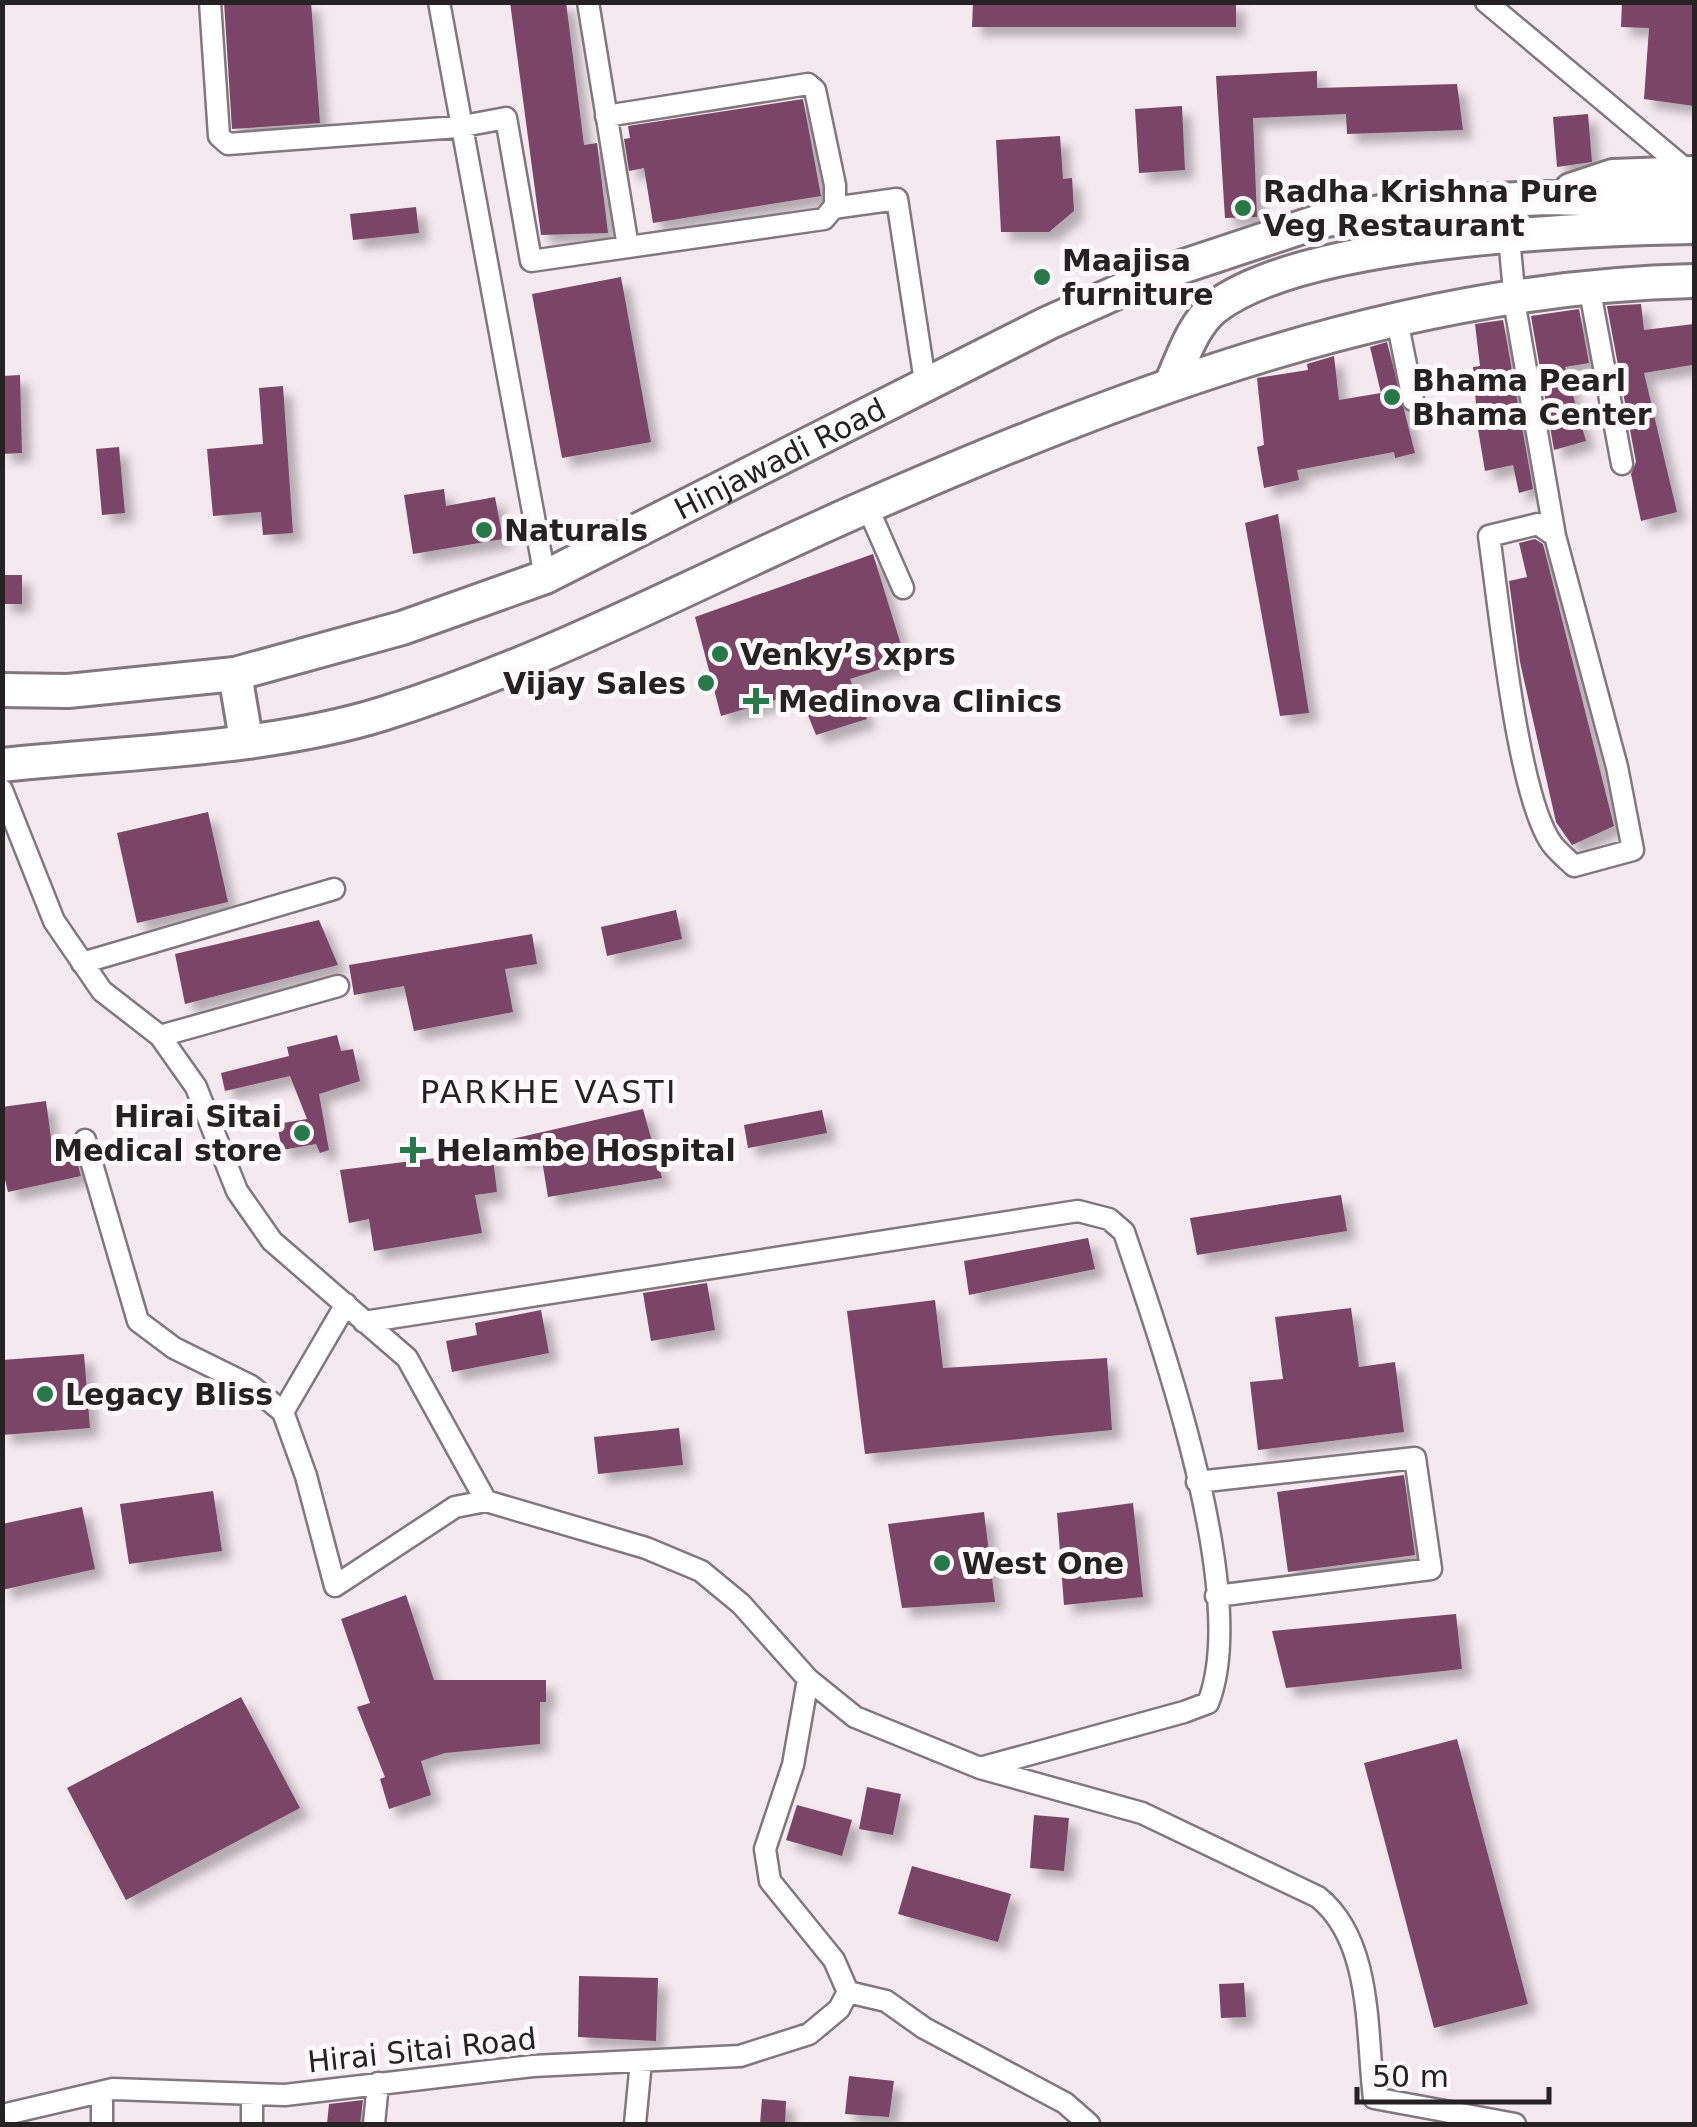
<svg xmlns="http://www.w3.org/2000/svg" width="1697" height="2127" viewBox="0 0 1697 2127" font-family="'DejaVu Sans',sans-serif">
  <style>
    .building { fill: #7a4466; filter: url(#shadow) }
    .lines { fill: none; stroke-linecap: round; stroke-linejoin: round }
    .minor-casing { stroke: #81777d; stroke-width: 25 }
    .primary-casing { stroke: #81777d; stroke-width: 38 }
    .minor { stroke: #fff; stroke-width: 20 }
    .primary { stroke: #fff; stroke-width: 32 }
    .poi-dot { fill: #287849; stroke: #fef8fb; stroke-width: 4 }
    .labels { text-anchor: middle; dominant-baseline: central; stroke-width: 10; stroke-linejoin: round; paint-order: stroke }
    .poi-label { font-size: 30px; font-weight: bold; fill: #262224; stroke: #fef8fb; text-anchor: start }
    .street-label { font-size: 30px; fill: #262224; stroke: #fef8fb }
    .neighbourhood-label { font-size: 32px; letter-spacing: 2.5px; fill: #262224; stroke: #fef8fb }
  </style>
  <defs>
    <filter id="shadow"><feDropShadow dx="9" dy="9" stdDeviation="5" flood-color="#0004"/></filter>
  </defs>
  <rect width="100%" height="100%" fill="#f4e9ef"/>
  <path class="building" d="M 224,2 L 311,2 L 320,123 L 232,129 Z
    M 510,2 L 566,2 L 584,145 L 597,143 L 608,233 L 541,235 Z
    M 973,2 L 1236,2 L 1236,27 L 972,27 Z
    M 1622,2 L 1694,2 L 1694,106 L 1644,99 L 1649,28 L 1621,27 Z
    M 1317,71 L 1317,88 L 1457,84 L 1463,130 L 1347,134 L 1346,114 L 1253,118 L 1257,217 L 1225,218 L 1216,76 Z
    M 803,99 L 821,196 L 653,223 L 644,168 L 629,171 L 624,139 L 630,138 L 628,126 Z
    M 1182,106 L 1185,170 L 1139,173 L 1135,109 Z
    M 1588,114 L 1592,162 L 1557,167 L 1553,117 Z
    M 1060,136 L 1063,179 L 1072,178 L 1074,211 L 1049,232 L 1001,232 L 996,140 Z
    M 416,207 L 419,233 L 353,240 L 350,214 Z
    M 621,277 L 651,442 L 562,458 L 532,294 Z
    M 1641,304 L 1644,330 L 1694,324 L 1692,365 L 1644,373 L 1677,512 L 1641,521 L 1631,474 L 1636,462 L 1607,306 Z
    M 1579,309 L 1589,363 L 1565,367 L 1586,441 L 1554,450 L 1531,316 Z
    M 1503,320 L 1533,489 L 1519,493 L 1513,465 L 1485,471 L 1478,429 L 1473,367 L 1480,366 L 1475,324 Z
    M 1387,342 L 1415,453 L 1395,458 L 1394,452 L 1297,470 L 1299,480 L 1264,488 L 1257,447 L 1264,445 L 1257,378 L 1308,370 L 1307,364 L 1334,356 L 1339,400 L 1381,393 L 1370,347 Z
    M 20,375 L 22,453 L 2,454 L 2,376 Z
    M 283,386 L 293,533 L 263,535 L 261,512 L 213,516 L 207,449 L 263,444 L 259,388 Z
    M 119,447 L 125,513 L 102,515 L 96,449 Z
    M 444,489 L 446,506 L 495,497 L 503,539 L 413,554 L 404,495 Z
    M 1278,514 L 1309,713 L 1280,716 L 1245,523 Z
    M 1535,539 L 1543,544 L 1614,826 L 1572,845 L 1556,822 L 1520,662 L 1509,581 L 1527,577 L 1519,543 Z
    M 873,554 L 906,661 L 850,679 L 867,719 L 816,735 L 799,693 L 721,716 L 695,617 Z
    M 2,575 L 22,575 L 22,604 L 2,604 Z
    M 208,812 L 228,902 L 137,923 L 117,833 Z
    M 676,910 L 682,939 L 607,956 L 601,927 Z
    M 319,920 L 338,965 L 185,1004 L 175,954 Z
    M 532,934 L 537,964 L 505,969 L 513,1012 L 414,1031 L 404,986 L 354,995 L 349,965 Z
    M 337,1035 L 341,1051 L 353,1049 L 360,1081 L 319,1094 L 329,1150 L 320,1153 L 316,1144 L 282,1150 L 277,1124 L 307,1119 L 290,1076 L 225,1091 L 221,1073 L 289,1056 L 287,1047 Z
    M 46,1101 L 53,1153 L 73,1148 L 81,1176 L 8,1192 L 2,1167 L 2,1107 Z
    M 643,1109 L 662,1178 L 548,1197 L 541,1154 L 517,1160 L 512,1139 Z
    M 822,1110 L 827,1133 L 748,1148 L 744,1125 Z
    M 492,1151 L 497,1192 L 475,1195 L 482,1233 L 374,1251 L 369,1219 L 349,1223 L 340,1170 Z
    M 1341,1195 L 1347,1231 L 1197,1255 L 1190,1218 Z
    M 1088,1238 L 1095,1269 L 969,1295 L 964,1261 Z
    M 707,1283 L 715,1330 L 651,1341 L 643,1293 Z
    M 935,1300 L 943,1368 L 1107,1358 L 1112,1430 L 865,1454 L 847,1311 Z
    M 1351,1308 L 1359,1367 L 1395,1362 L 1404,1432 L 1258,1450 L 1250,1382 L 1283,1379 L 1275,1317 Z
    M 541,1310 L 549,1353 L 452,1372 L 446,1341 L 477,1335 L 475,1323 Z
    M 84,1354 L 90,1428 L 2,1435 L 2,1360 Z
    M 679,1428 L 683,1465 L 598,1474 L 594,1437 Z
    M 1404,1475 L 1415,1555 L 1288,1572 L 1277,1492 Z
    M 213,1491 L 222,1551 L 129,1564 L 120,1504 Z
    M 1133,1503 L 1143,1597 L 1064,1605 L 1057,1513 Z
    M 82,1507 L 95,1569 L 2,1590 L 2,1524 Z
    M 984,1512 L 995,1602 L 902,1608 L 888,1524 Z
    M 406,1595 L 434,1680 L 546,1680 L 546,1702 L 540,1702 L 540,1744 L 445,1753 L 421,1761 L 431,1795 L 389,1809 L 380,1779 L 385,1777 L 357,1707 L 370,1703 L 341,1619 Z
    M 1456,1614 L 1462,1669 L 1286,1688 L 1272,1631 Z
    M 241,1697 L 300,1808 L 126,1900 L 67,1788 Z
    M 1457,1739 L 1528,2004 L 1434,2028 L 1364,1763 Z
    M 867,1787 L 901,1794 L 893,1835 L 859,1829 Z
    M 797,1805 L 852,1820 L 842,1856 L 786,1840 Z
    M 1034,1815 L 1069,1818 L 1064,1871 L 1030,1868 Z
    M 912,1866 L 1011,1894 L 998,1942 L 898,1914 Z
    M 579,1976 L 658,1978 L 656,2041 L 578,2037 Z
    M 1244,1983 L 1246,2017 L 1221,2018 L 1219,1984 Z
    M 849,2076 L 894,2081 L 889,2117 L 845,2114 Z
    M 762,2099 L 786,2101 L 785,2124 L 760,2124 Z
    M 363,2100 L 360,2124 L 327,2124 L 329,2104 Z"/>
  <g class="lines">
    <g class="minor-casing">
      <path id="minor" d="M 210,2 L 219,136 L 228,144 L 458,127 L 506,118 L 531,261 L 824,219 L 835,206 L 835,185 L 815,90 L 808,84 L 606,116
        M 439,2 L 545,577
        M 588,2 L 628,247
        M 1486,2 L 1690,173
        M 833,208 L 897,199 L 926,388
        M 1509,238 L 1516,312 L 1555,536
        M 1589,286 L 1622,464
        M 1397,320 L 1413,400
        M 867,506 L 903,588
        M 1538,524 L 1555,536 L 1617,767 L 1633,850 L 1574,866 C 1567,859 1558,852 1552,844 C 1517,796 1499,603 1489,536 Z
        M 2,790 L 54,921 L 102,991 L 160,1036 L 196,1087 L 237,1191 L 272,1241 L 407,1358 L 486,1501 L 646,1548 L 701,1571 L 741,1604 L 808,1679 L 855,1717 L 980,1768 L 1142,1813 L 1318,1897 C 1373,1941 1366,2033 1374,2098 L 1515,2124
        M 82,963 L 334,889
        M 160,1036 L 338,986
        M 85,1140 L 138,1321 L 174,1348 L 251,1386 L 283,1412 L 306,1476 L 335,1586 L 455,1507 L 486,1501
        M 364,1322 L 1078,1211 L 1109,1219 L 1124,1232 C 1161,1342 1251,1595 1208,1703 L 1184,1712 L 980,1768
        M 283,1412 L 346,1304
        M 1197,1482 L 1415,1458 L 1431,1569 L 1216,1596
        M 848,1992 L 886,2001 L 924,2028 L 1065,2103 L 1089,2124
        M 102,2092 L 102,2124
        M 2,2115 L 113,2089 L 285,2095 L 533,2066 L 740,2056 L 809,2034 L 839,2009 L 848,1992 L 834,1960 L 770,1881 L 765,1849 L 793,1765 L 808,1679
        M 252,2124 L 252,2096
        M 374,2124 L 378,2083
        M 635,2124 L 641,2061"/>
    </g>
    <g class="primary-casing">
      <g id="primary">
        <path d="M 1571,190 L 1613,176 L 1694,173"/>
        <path d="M 1172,381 C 1183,357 1193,325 1214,308 C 1303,239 1579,229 1694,227"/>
        <path d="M 235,674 L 246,739"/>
        <path id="s1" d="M 2,690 L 68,691 L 235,674 L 402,628 L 545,577 L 1048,323 L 1151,277 L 1320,221 L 1448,202 L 1548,198 L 1694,202"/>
        <path d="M 2,765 C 125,752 265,750 382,714 C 550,662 705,577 866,507 C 1129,392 1404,287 1694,281"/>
      </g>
    </g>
    <use href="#minor" class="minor"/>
    <use href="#primary" class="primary"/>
  </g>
  <g class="poi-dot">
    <circle cx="1243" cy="208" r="10"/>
    <circle cx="1042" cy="277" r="10"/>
    <circle cx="1392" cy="397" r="10"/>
    <circle cx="484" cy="530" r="10"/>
    <circle cx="720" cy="654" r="10"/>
    <circle cx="706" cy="683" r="10"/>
    <path d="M751 686h10v10h10v10h-10v10h-10v-10h-10v-10h10z"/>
    <circle cx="302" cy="1133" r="10"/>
    <path d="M408 1135h10v10h10v10h-10v10h-10v-10h-10v-10h10z"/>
    <circle cx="45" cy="1394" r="10"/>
    <circle cx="942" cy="1563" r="10"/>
  </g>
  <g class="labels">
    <g class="poi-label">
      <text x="1263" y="191">Radha Krishna Pure<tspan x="1263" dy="34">Veg Restaurant</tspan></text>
      <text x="1062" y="260">Maajisa<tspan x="1062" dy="34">furniture</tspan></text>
      <text x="1412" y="380">Bhama Pearl<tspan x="1412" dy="34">Bhama Center</tspan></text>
      <text x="504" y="530">Naturals</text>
      <text x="740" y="654">Venky’s xprs</text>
      <text x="686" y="683" text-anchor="end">Vijay Sales</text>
      <text x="778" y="701">Medinova Clinics</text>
      <text x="282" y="1116" text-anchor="end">Hirai Sitai<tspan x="282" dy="34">Medical store</tspan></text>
      <text x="436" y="1150">Helambe Hospital</text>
      <text x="65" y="1394">Legacy Bliss</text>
      <text x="962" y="1563">West One</text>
    </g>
    <g class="street-label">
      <text stroke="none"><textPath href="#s1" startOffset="822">Hinjawadi Road</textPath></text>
      <text transform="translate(422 2050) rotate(-6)">Hirai Sitai Road</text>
    </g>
    <g class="neighbourhood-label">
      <text x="549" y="1092">PARKHE VASTI</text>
    </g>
  </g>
  <rect width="1697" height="2127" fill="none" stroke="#262224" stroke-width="10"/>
  <path d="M1357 2087v15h192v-15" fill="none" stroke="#262224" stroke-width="5"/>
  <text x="1372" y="2087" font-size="30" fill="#262224" stroke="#fef8fb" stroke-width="8" paint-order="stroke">50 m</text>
</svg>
